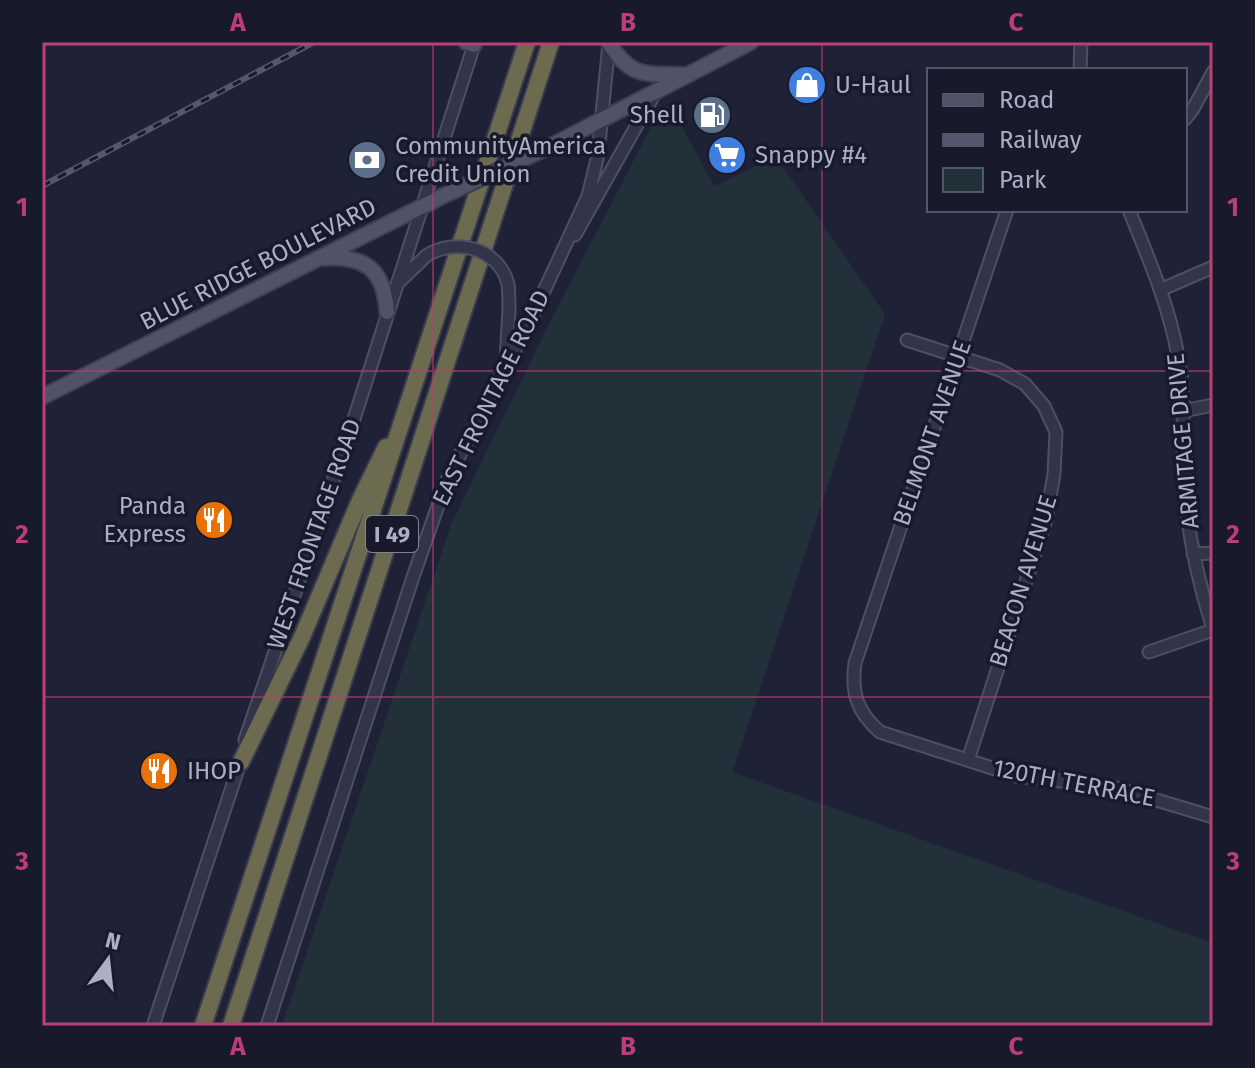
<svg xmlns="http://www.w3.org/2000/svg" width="1255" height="1068" viewBox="0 0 1255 1068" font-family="'Fira Sans',sans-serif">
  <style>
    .green { fill: #223039 }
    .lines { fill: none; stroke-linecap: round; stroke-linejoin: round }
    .minor-casing { stroke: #4d4f62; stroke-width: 15 }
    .major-casing { stroke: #3c3e50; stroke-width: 18 }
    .highway-casing { stroke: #3a3c4e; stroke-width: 20 }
    .minor { stroke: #323447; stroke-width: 11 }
    .major { stroke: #505267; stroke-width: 14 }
    .highway { stroke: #6d6b4f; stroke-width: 16 }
    .rail-casing { stroke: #54576e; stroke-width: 6 }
    .rail { stroke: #181a2b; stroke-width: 3; stroke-dasharray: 9; stroke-linecap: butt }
    .minor-bridge-casing { stroke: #4d4f62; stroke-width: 15; stroke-linecap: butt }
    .major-bridge-casing { stroke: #3c3e50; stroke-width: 18; stroke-linecap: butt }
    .minor-bridge { stroke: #323447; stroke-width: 11 }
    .major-bridge { stroke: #505267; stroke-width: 14 }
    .grid { fill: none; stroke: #bc3e75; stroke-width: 2; stroke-opacity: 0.55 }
    .labels { text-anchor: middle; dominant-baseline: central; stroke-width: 7; stroke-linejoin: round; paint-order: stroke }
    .shield { fill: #181a2b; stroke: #808296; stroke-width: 2 }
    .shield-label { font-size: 22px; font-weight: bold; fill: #acaec4 }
    .poi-label { font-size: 24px; fill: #acaec4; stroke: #181a2b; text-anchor: start }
    .street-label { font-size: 24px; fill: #acaec4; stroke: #181a2b }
    .neatline { fill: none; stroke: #bc3e75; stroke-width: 3 }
    .grid-label { font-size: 26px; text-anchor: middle; font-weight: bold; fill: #bc3e75 }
  </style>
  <rect width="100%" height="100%" fill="#1f2236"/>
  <path class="green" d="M 670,104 L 714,186 L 776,157 L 885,314 L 732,772 L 1213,943 L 1213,1026 L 282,1026 L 452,522 L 551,320 L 654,121 Z"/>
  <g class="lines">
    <g class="minor-casing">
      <path id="minor" d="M 1080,70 L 1081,42
        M 1185,119 L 1193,109 L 1213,72
        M 1007,210 L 855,663 C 851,693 857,712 880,732 L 1017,776 L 1113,787 L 1213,817
        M 1129,210 C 1148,257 1169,305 1178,356 C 1187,398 1181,442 1184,485 C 1188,534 1198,582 1213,629
        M 575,235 L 655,93
        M 401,280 L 426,256
        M 1160,290 L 1213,267
        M 907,340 L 1000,370 L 1025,384 L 1044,406 L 1056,432 L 1054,474 L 1046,520 L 968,760
        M 506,360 L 509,310
        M 1183,411 L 1213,405
        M 1193,554 L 1213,553
        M 1149,652 L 1213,630
        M 245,740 L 353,422 L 475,42
        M 153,1026 L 242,757
        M 267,1026 L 413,577 L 447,480 L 506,365 L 526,330 L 588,196 L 598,155 L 609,43"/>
    </g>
    <g class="major-casing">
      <path id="major" d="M 466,42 L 474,45
        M 609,43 C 632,80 647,73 687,75
        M 549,147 L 751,42
        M 323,258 C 365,255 384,269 387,312
        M 42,397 L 449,193"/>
    </g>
    <g class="highway-casing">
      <path id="highway" d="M 241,762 L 302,637 L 360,500 L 386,447
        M 203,1026 L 527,42
        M 231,1026 L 551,42"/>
    </g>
    <use href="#minor" class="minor"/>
    <use href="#major" class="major"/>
    <use href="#highway" class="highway"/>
    <g class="rail-casing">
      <path id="rail" d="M 42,186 L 314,42"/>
    </g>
    <use href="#rail" class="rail"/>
    <g class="minor-bridge-casing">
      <path id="minor-bridge" d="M 426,256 C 455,237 499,248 508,284 C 509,292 509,302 509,310"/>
    </g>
    <g class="major-bridge-casing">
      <path id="major-bridge" d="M 449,193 L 549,147"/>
    </g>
    <use href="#minor-bridge" class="minor-bridge"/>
    <use href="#major-bridge" class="major-bridge"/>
  </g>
  <path class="grid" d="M 433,42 L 433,1026M 822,42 L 822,1026M 42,371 L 1213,371M 42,697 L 1213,697"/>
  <defs>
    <g id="shop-disc" transform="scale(2)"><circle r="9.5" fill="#3f7fe0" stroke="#181a2b"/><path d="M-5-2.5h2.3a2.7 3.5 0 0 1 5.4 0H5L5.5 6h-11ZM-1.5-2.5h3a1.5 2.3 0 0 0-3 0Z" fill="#fff"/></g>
    <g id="fuel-disc" transform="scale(2)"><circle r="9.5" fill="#5c6f8a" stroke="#181a2b"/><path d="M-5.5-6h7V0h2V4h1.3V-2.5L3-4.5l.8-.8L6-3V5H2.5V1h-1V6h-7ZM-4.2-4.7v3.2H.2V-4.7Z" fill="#fff"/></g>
    <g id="supermarket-disc" transform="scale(2)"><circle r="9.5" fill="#3f7fe0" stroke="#181a2b"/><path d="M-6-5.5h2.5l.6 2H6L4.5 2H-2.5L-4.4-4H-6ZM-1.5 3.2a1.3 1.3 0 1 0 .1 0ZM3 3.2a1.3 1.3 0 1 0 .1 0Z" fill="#fff"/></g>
    <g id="bank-disc" transform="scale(2)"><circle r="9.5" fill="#5c6f8a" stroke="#181a2b"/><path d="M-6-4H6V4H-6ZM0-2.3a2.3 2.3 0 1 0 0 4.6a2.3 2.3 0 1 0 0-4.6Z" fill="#fff"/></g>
    <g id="restaurant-disc" transform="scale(2)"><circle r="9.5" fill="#e8710a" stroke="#181a2b"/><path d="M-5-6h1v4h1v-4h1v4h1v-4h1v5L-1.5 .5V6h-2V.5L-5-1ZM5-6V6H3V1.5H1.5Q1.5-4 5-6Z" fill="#fff"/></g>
  </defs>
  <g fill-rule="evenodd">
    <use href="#shop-disc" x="807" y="85"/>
    <use href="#fuel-disc" x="712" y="115"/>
    <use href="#supermarket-disc" x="727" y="155"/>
    <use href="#bank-disc" x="367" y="160"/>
    <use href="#restaurant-disc" x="214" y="520"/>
    <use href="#restaurant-disc" x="159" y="771"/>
  </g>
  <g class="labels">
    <rect class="shield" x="366" y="516" width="52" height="36" rx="6"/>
    <g class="shield-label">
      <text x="392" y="534">I 49</text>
    </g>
    <g class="poi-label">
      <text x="835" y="85">U-Haul</text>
      <text x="684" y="115" text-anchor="end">Shell</text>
      <text x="395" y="146">CommunityAmerica<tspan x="395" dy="28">Credit Union</tspan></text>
      <text x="755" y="155">Snappy #4</text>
      <text x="186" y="506" text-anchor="end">Panda<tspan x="186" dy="28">Express</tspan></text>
      <text x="187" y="771">IHOP</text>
    </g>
    <g class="street-label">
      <text transform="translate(258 264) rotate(-27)">BLUE RIDGE BOULEVARD</text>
      <text transform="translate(491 398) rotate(-64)">EAST FRONTAGE ROAD</text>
      <text transform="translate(932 433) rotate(-71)">BELMONT AVENUE</text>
      <text transform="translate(1183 441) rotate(-95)">ARMITAGE DRIVE</text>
      <text transform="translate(314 534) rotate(-71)">WEST FRONTAGE ROAD</text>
      <text transform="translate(1023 581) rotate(-73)">BEACON AVENUE</text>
      <text transform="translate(1074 783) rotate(11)">120TH TERRACE</text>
    </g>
  </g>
  <rect width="1255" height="1068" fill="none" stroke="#181a2b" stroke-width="88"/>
  <rect x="927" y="68" width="260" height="144" fill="#181a2b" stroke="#535568" stroke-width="2"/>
  <rect x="943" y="94" width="40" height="12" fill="#505267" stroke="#535568" stroke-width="2"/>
  <text x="999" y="108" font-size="24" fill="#acaec4">Road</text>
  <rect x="943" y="134" width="40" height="12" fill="#54576e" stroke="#535568" stroke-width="2"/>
  <text x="999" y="148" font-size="24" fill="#acaec4">Railway</text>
  <rect x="943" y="168" width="40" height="24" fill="#223039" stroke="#535568" stroke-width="2"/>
  <text x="999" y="188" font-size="24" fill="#acaec4">Park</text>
  <g transform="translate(108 960) rotate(15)" stroke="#181a2b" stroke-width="6" paint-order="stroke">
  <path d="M0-6L14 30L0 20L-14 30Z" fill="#acaec4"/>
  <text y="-12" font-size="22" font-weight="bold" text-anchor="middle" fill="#acaec4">N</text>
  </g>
  <rect x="44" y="44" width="1167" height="980" class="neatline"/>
  <g class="grid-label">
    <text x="238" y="31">A</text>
    <text x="628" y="31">B</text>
    <text x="1016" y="31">C</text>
    <text x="22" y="216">1</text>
    <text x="1233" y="216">1</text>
    <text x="22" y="543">2</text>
    <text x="1233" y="543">2</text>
    <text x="22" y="870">3</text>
    <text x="1233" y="870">3</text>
    <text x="238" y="1055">A</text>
    <text x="628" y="1055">B</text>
    <text x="1016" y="1055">C</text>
  </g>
</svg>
